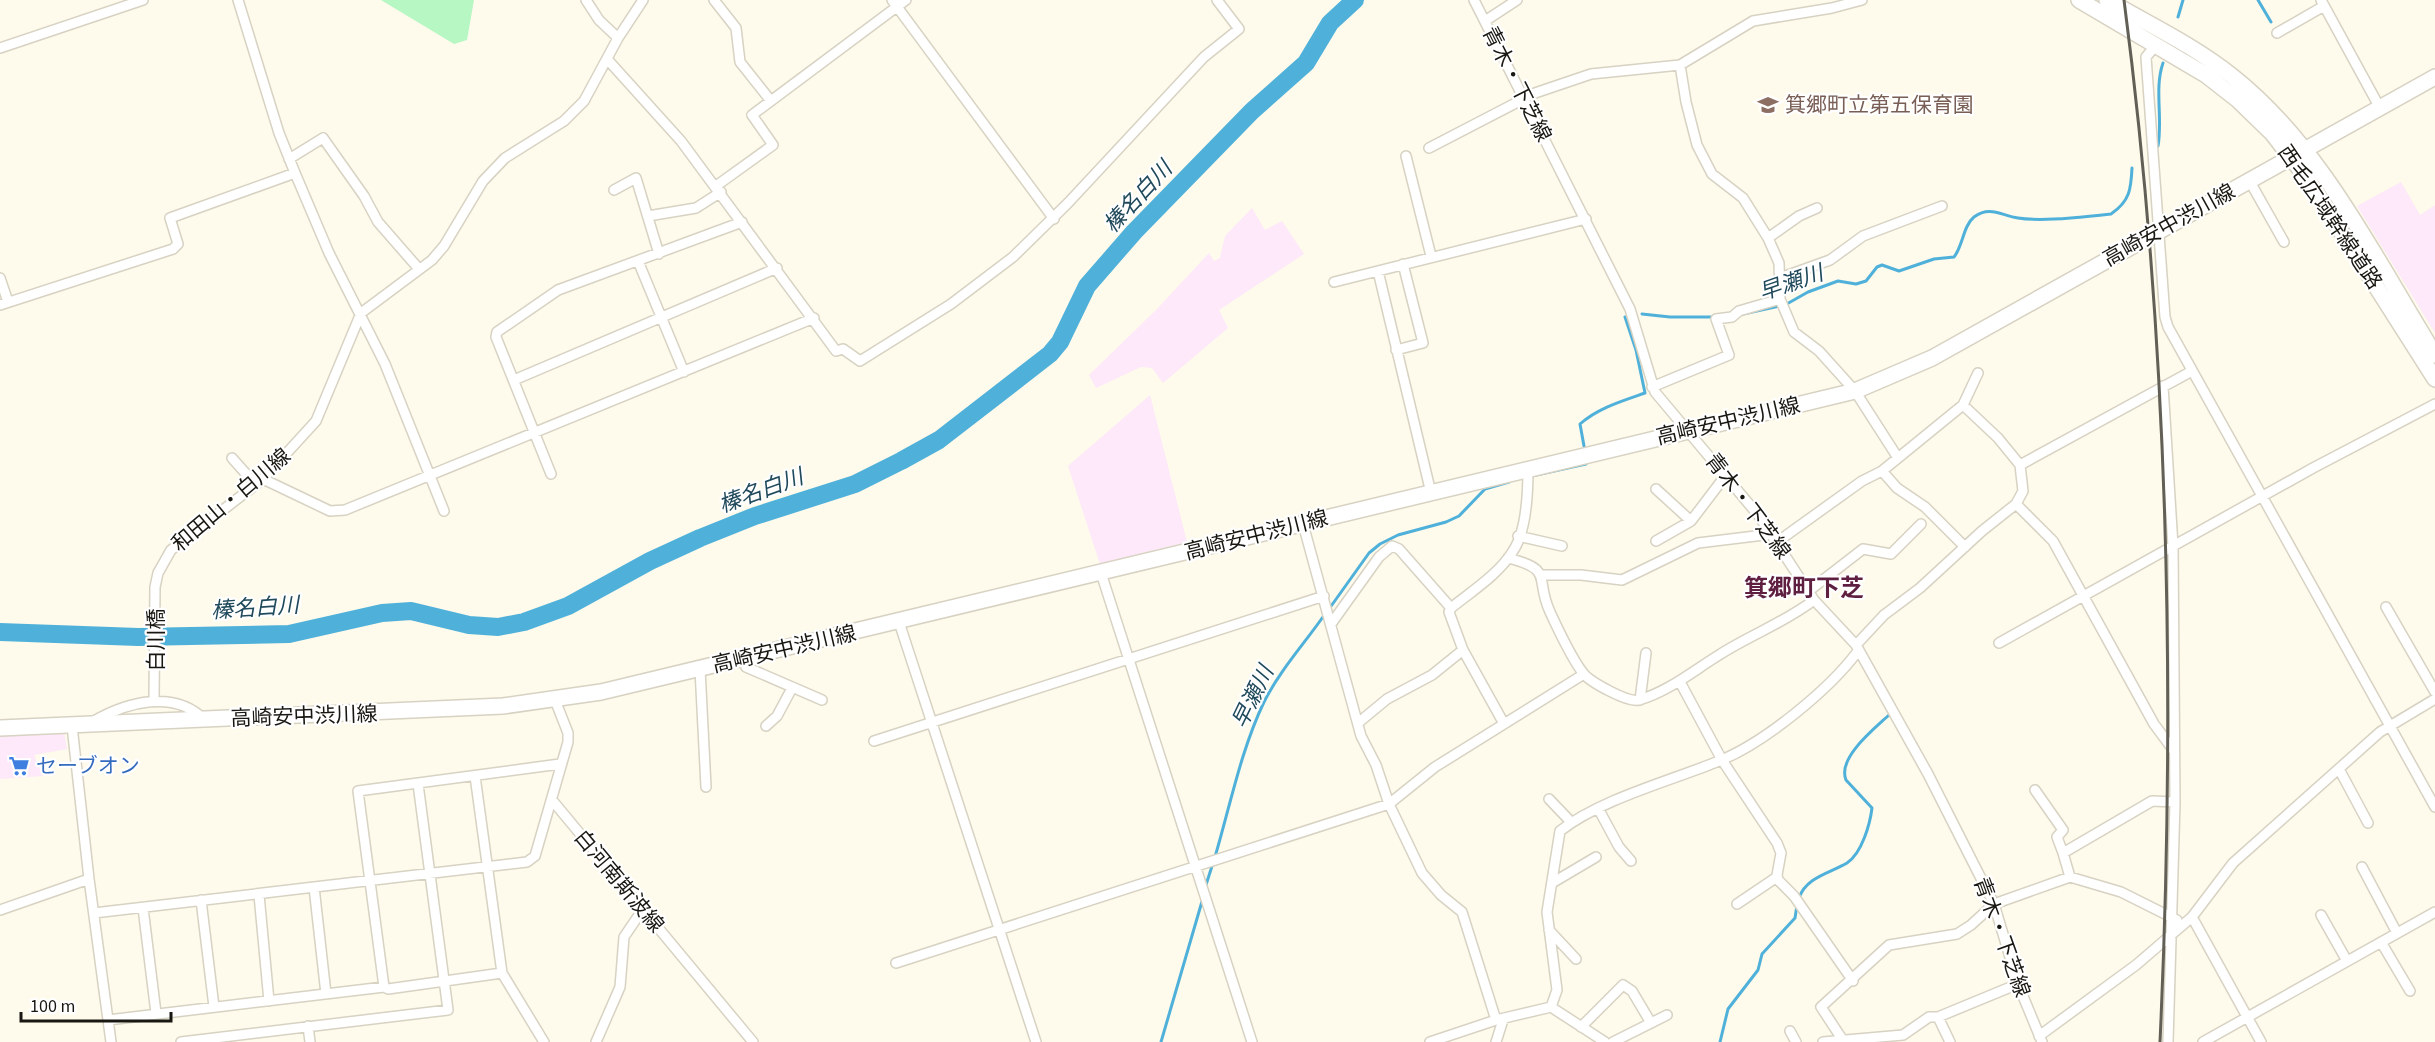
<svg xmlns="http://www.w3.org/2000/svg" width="2435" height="1042" viewBox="0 0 2435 1042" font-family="'Source Sans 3','Noto Sans JP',sans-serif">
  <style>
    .commercial { fill: #fde9f9 }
    .green { fill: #b7f7c3 }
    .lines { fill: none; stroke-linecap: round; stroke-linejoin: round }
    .stream { stroke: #4fb1da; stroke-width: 3 }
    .river { stroke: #4fb1da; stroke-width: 18 }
    .minor-casing { stroke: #d7d2c2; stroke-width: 12 }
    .primary-casing { stroke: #d7d2c2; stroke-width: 18 }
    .minor { stroke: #fff; stroke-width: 9 }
    .primary { stroke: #fff; stroke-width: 15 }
    .rail { stroke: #615f56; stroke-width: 3 }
    .labels { text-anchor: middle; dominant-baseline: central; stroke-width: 4.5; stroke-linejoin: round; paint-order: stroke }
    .street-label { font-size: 21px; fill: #191711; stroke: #fff }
    .education-label { font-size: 21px; fill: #785e54; stroke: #fff; text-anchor: start }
    .shop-label { font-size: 21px; fill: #366cbe; stroke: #fff; text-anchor: start }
    .water-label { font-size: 22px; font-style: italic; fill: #204a5c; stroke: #fff }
    .quarter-label { font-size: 24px; font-weight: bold; fill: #5e1f41; stroke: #fff }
  </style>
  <rect width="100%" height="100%" fill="#fefaec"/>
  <path class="commercial" d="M 2401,182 L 2420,215 L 2435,205 L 2435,333 L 2357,206 Z
    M 1252,208 L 1265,230 L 1282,221 L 1304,254 L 1219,310 L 1228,328 L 1163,383 L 1152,368 L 1141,367 L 1096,388 L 1089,375 L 1157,309 L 1209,253 L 1214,261 L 1220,258 L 1225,236 Z
    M 1150,395 L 1187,542 L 1100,564 L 1068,466 Z
    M 64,732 L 67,749 L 34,755 L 43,776 L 0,779 L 0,734 Z"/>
  <path class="green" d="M 381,0 L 474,0 L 467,40 L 454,44 Z"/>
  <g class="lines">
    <path class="stream" d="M 2258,0 L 2271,22
      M 2178,17 L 2183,0
      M 2158,146 C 2163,118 2154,89 2163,63
      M 1642,314 L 1670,317 L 1715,317
      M 1743,314 L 1785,305 L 1808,292 L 1838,281 L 1856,284 L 1866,281 L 1877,267 L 1882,265 L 1899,271 L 1934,259 L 1954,257 C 1963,246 1963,226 1974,217 C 1990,205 2002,216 2018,218 C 2042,222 2086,217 2111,214 C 2130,201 2131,189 2132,168
      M 1584,446 L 1580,424 C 1598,408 1622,401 1645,393 L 1636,350 L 1625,317
      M 1536,475 L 1586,464 L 1588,461
      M 1329,609 L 1369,553 L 1380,544 L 1398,535 L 1446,522 L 1459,516 L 1485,489 L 1509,482
      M 1215,857 C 1230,806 1241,750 1264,702 C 1280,670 1305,643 1325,614
      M 1205,888 L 1213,863
      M 1799,898 C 1806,877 1830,873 1847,863 C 1862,853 1870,824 1872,808 L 1846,780 C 1837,758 1874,729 1889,715
      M 1161,1042 L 1203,898
      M 1720,1042 L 1728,1009 L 1758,970 L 1762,954 L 1795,918 L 1797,905"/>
    <path class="river" d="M 0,632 L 138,637 L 289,634 L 382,613 L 411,611 L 469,625 L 498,627 L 524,622 L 568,606 L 650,561 L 700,538 L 755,516 L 855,484 L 901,461 L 939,440 L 1050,354 L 1060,342 L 1087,286 L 1134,232 L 1252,111 L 1306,63 L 1330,23 L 1355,0"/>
    <g class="minor-casing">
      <path id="minor" d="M 238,0 L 279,133 L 295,173 L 329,253 L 385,364 L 444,511
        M 586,0 L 599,20 L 618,38
        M 714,0 L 736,28 L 740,62 L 771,101
        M 892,0 L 1054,219
        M 1474,0 L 1630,309 L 1655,392 L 1759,516 L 1814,600 L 1856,645 L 1928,774 L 1994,904 L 2018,984 L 2042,1042
        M 2321,0 L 2380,108
        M 1485,21 L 1517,0
        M 2277,33 L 2324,6
        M 2157,44 L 2146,57 L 2165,317 L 2168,327 L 2435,807
        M 0,48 L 143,0
        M 607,59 L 681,141 L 836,351 L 843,349 L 860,361 L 951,304 L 1013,257 L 1068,203 L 1204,57 L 1239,29 L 1217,0
        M 1680,65 L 1686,102 L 1697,145 L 1712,174 L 1743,198 L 1768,238 L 1779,263 L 1780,299 L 1794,332 L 1819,351 L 1855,391 L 1898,458
        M 1429,148 L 1535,93 L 1591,74 L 1680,65 L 1753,21 L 1832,8 L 1862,0
        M 1406,156 L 1431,256
        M 289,159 L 323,138 L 364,196 L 378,222 L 419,269
        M 2249,180 L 2284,242
        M 716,186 L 773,145 L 752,115 L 906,0
        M 614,190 L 636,178 L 659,254
        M 648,216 L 696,208 L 721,192
        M 1768,238 L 1799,216 L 1817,208
        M 638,261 L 684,372
        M 1378,271 L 1431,493
        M 0,278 L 8,302
        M 1780,278 L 1830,260 L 1863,236 L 1942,206
        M 1334,282 L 1586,219
        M 0,305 L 173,249 L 178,244 L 170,218 L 295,173
        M 1396,350 L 1423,343 L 1403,264
        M 514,380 L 777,268
        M 2163,386 L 2173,546 L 2175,802 L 2168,1042
        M 1652,387 L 1729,355 L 1716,319 L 1732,317 L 1739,311 L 1780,299
        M 1963,405 L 1998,438 L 2020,465
        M 232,458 L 256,485
        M 1882,471 L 1897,488 L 1925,507 L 1965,547
        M 551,474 L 496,337 L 497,332 L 558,290 L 742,222
        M 263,479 L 330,511 L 345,510 L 814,318
        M 1656,489 L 1691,521 L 1726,475
        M 2016,504 L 2053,541 L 2154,724 L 2174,751
        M 1303,524 L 1361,736 L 1376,765 L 1389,804 L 1422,873 L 1441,895 L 1462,912 L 1496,1020
        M 1518,536 L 1562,546
        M 1656,541 L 1691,521
        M 1777,542 L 1862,481 L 1882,471 L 1963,405 L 1978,373
        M 1508,558 C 1555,570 1534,577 1550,612 C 1559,631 1570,656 1583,673 C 1590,682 1628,703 1639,700 C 1669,691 1693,671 1719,655 C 1750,635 1784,623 1814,600
        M 1101,573 L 1252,1042
        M 1541,575 L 1581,575 L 1622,580 L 1698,543 L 1772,534
        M 1810,590 L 1863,549 L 1891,554 L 1921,524
        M 2386,607 L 2435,692
        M 899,622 L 1036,1042
        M 1331,624 L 1379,557 L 1392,546 L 1399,549 L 1451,608
        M 1999,643 L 2313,468 L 2435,404
        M 1856,645 L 1884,615 L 1920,588 L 1982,531 L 2016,504 L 2023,491 L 2020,465 L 2192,371
        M 742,659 L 746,667 L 822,700
        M 700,669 L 706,787
        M 1680,682 L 1722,760 L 1777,843 L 1781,853 L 1777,875 L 1778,880 L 1794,896 L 1853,981
        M 154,700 L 155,587 L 158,573 L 171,550 L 263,479 L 316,421 L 361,313 L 432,260 L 444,246 L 483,181 L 505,158 L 564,121 L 584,101 L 618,38 L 643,0
        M 1640,700 L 1646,653
        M 94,721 C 127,702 174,689 205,720
        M 1503,722 L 1463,650 L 1449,612 L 1451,608 C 1472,591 1499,574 1513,551 C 1526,532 1528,492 1528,469
        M 1358,723 L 1387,699 L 1432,675 L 1463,650
        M 72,726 L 89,879 L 111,1042
        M 766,726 L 777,716 L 792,688
        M 874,741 L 1324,596
        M 2339,769 L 2368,823
        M 2035,790 L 2063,830 L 2057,837 L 2063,853
        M 1549,799 L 1571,822
        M 552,800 L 753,1042
        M 1599,810 L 1619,847 L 1631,861
        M 2362,867 L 2397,933
        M 2070,877 L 2063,853 L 2152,801 L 2175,802
        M 1552,883 L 1596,857
        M 314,887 L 326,994
        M 259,895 L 269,1001
        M 201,900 L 214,1007
        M 1737,904 L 1777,877
        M 143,908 L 156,1013
        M 0,910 L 89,879
        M 94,913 L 527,862 L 535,856 L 568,742 L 568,733 L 555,700
        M 2321,915 L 2347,961
        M 2192,917 L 2261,1042
        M 1549,930 L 1576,959
        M 2381,942 L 2410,991
        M 896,963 L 1389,804 L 1435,767 L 1584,674
        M 502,973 L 544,1042
        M 384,987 L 358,791 L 560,764
        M 1551,1007 L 1605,1042
        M 1938,1017 L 1950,1042
        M 108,1020 L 384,987 L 388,989 L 502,973 L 475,776
        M 308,1026 L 310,1042
        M 1581,1027 L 1623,985 L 1632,991 L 1651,1023
        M 1790,1031 L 1796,1042
        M 2039,1036 L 2136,965 L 2192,917 L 2233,863 L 2380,732 L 2435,699
        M 1842,1039 L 1821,1007 L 1889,945 L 1957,934 L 1971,925 L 1994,904 L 2070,877 L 2121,892 L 2177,920
        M 181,1042 L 448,1010 L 418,784
        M 596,1042 L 620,987 L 624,937 L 643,909
        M 1430,1042 L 1496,1020 L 1551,1007 L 1557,990 L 1547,912 L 1560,831 C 1601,799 1670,781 1719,761 C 1764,743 1829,690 1858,651
        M 1496,1042 L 1503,1020
        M 1613,1042 L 1667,1015
        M 1823,1042 L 1903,1035 L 1929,1017 L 1938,1017 L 2018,984
        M 2203,1042 L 2435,912"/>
    </g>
    <g class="primary-casing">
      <path id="primary" d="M 2079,0 L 2206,75 L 2238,100 L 2272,133 L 2309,181 L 2435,379
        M 2107,0 C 2150,25 2193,45 2232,76 C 2321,146 2376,260 2435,355
        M 0,728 L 503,706 L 601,692 L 1855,391 L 1932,358 L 2435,77"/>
    </g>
    <use href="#minor" class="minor"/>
    <use href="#primary" class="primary"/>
    <path class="rail" d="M 2124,0 C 2169,344 2176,695 2160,1042"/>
  </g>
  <defs>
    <g id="school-bare" transform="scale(1.62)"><path d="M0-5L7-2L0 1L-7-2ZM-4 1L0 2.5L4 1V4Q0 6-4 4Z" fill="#8d6e63" stroke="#fff" stroke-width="2.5" paint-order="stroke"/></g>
    <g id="supermarket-bare" transform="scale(1.62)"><path d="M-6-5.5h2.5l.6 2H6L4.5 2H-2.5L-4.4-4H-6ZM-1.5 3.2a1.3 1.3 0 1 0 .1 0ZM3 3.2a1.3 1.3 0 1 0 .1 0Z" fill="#3f7fe0" stroke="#fff" stroke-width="2.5" paint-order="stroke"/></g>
  </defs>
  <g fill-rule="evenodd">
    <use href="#school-bare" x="1768" y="105"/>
    <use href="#supermarket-bare" x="19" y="766"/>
  </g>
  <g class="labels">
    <g class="street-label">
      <text transform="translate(1517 84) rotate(63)">青木・下芝線</text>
      <text transform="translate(2330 217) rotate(56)">西毛広域幹線道路</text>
      <text transform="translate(2169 225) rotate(-29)">高崎安中渋川線</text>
      <text transform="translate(1728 421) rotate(-13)">高崎安中渋川線</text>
      <text transform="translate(231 500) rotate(-40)">和田山・白川線</text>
      <text transform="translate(1748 506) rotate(53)">青木・下芝線</text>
      <text transform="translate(1256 535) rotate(-14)">高崎安中渋川線</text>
      <text transform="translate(156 640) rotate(-90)">白川橋</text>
      <text transform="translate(784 649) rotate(-13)">高崎安中渋川線</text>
      <text transform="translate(304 716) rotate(-2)">高崎安中渋川線</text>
      <text transform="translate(619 881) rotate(50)">白河南斯波線</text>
      <text transform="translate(2002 937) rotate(70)">青木・下芝線</text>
    </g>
    <g class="education-label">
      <text x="1785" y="105">箕郷町立第五保育園</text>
    </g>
    <g class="shop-label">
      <text x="36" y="766">セーブオン</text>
    </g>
    <g class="water-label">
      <text transform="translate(1138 197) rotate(-47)">榛名白川</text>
      <text transform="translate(1791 283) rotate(-19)">早瀬川</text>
      <text transform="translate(761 491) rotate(-20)">榛名白川</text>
      <text transform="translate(255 608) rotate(-4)">榛名白川</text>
      <text transform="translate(1253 697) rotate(-64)">早瀬川</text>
    </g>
    <g class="quarter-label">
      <text x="1804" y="588">箕郷町下芝</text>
    </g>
  </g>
  <path d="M21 1012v9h150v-9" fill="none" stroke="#191711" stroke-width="3"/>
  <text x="30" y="1012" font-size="18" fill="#191711" stroke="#ffffff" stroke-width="4.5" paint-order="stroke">100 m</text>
</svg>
